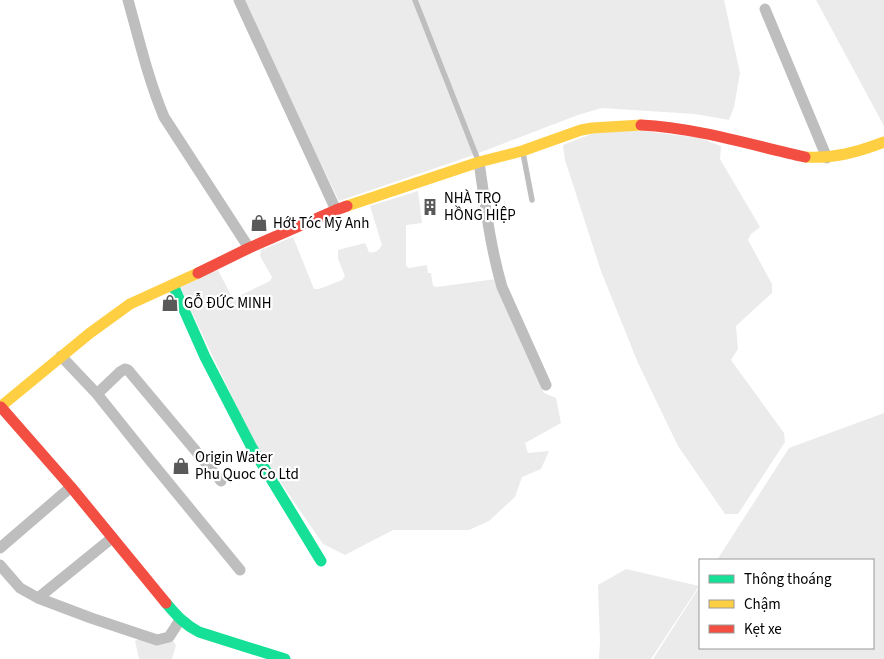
<svg xmlns="http://www.w3.org/2000/svg" width="884" height="659" viewBox="0 0 884 659" font-family="'Source Sans 3',sans-serif">
  <style>
    .green { fill: #ebebeb }
    .lines { fill: none; stroke-linecap: round; stroke-linejoin: round }
    .lane { stroke: #bebebe; stroke-width: 5.5 }
    .street { stroke: #bebebe; stroke-width: 11 }
    .fast { stroke: #16e098; stroke-width: 11 }
    .slow { stroke: #ffcf43; stroke-width: 11 }
    .jam { stroke: #f24e42; stroke-width: 11 }
    .labels { text-anchor: middle; dominant-baseline: central; stroke-width: 4.5; stroke-linejoin: round; paint-order: stroke }
    .poi-label { font-size: 15px; fill: #000; stroke: #fff; text-anchor: start }
  </style>
  <rect width="100%" height="100%" fill="#fff"/>
  <path class="green" d="M 244,0 L 724,0 L 740,73 L 734,107 L 729,120 L 695,114 L 602,108 L 578,115 L 468,157 L 339,201 L 278,75 Z
    M 816,0 L 884,0 L 884,126 Z
    M 636,130 L 700,138 L 721,146 L 720,159 L 760,227 L 751,234 L 748,240 L 772,284 L 772,293 L 736,326 L 738,349 L 731,360 L 784,433 L 785,442 L 738,514 L 725,514 L 678,446 L 638,363 L 601,271 L 565,160 L 563,145 L 594,133 Z
    M 418,191 L 422,223 L 406,225 L 406,266 L 409,268 L 427,265 L 428,273 L 431,273 L 433,286 L 437,287 L 496,279 L 497,289 L 544,393 L 556,398 L 561,423 L 525,443 L 528,453 L 549,451 L 541,469 L 522,477 L 515,497 L 489,521 L 469,530 L 393,530 L 345,555 L 323,544 L 255,445 L 179,285 L 218,270 L 232,297 L 235,298 L 270,281 L 272,277 L 260,256 L 261,250 L 293,237 L 314,289 L 319,289 L 342,280 L 345,276 L 338,259 L 338,250 L 365,243 L 369,252 C 375,254 379,250 382,245 L 370,206 Z
    M 884,413 L 884,659 L 653,659 L 700,586 L 700,648 L 873,648 L 873,560 L 717,560 L 789,448 Z
    M 626,569 L 699,586 L 651,659 L 599,659 L 600,642 L 598,585 Z
    M 140,638 L 172,640 L 176,645 L 172,659 L 139,659 L 135,641 Z"/>
  <g class="lines">
    <path class="lane" d="M 415,0 L 478,160
      M 523,153 L 532,200"/>
    <path class="street" d="M 128,0 C 139,39 148,79 164,117 L 249,248
      M 239,0 L 336,210
      M 765,9 L 827,158
      M 479,162 C 485,203 490,246 502,287 L 546,385
      M 61,356 L 97,394 L 149,459 L 240,570
      M 97,394 L 120,372 L 125,369 L 128,370 L 221,481
      M 0,548 L 71,487
      M 0,565 L 20,588 L 38,598 L 91,618 L 157,640 L 169,637 L 180,620
      M 38,598 L 112,538"/>
    <path class="fast" d="M 173,285 L 205,357 L 251,446 L 321,561
      M 166,603 C 177,616 184,624 199,632 L 285,659"/>
    <path class="slow" d="M 805,157 C 833,159 858,152 884,142
      M 347,206 L 479,162 L 522,151 L 581,130 L 592,128 L 641,125
      M 0,407 L 90,333 L 130,304 L 198,273"/>
    <path class="jam" d="M 641,125 C 697,128 751,145 805,157
      M 198,273 L 249,248 L 336,210 L 347,206
      M 1,407 L 71,487 L 166,603"/>
  </g>
  <defs>
    <g id="building-bare" transform="scale(1.35)"><path d="M-4-6H4V6H1V3H-1V6H-4ZM-2.5-4.3h1.7v1.8h-1.7ZM.8-4.3h1.7v1.8H.8ZM-2.5-1h1.7V.8h-1.7ZM.8-1h1.7V.8H.8Z" fill="#595959" stroke="#fff" stroke-width="2.5" paint-order="stroke"/></g>
    <g id="shop-bare" transform="scale(1.35)"><path d="M-5-2.5h2.3a2.7 3.5 0 0 1 5.4 0H5L5.5 6h-11ZM-1.5-2.5h3a1.5 2.3 0 0 0-3 0Z" fill="#595959" stroke="#fff" stroke-width="2.5" paint-order="stroke"/></g>
  </defs>
  <g fill-rule="evenodd">
    <use href="#building-bare" x="430" y="207"/>
    <use href="#shop-bare" x="259" y="223"/>
    <use href="#shop-bare" x="170" y="303"/>
    <use href="#shop-bare" x="181" y="466"/>
  </g>
  <g class="labels">
    <g class="poi-label">
      <text x="444" y="198">NHÀ TRỌ<tspan x="444" dy="17">HỒNG HIỆP</tspan></text>
      <text x="273" y="223">Hớt Tóc Mỹ Anh</text>
      <text x="184" y="303">GỖ ĐỨC MINH</text>
      <text x="195" y="457">Origin Water<tspan x="195" dy="17">Phu Quoc Co Ltd</tspan></text>
    </g>
  </g>
  <rect x="699" y="559" width="175" height="90" fill="#ffffff" stroke="#999999"/>
  <rect x="709" y="575" width="25" height="8" fill="#16e098" stroke="#999999"/>
  <text x="744" y="584" font-size="15" fill="#000000">Thông thoáng</text>
  <rect x="709" y="600" width="25" height="8" fill="#ffcf43" stroke="#999999"/>
  <text x="744" y="609" font-size="15" fill="#000000">Chậm</text>
  <rect x="709" y="625" width="25" height="8" fill="#f24e42" stroke="#999999"/>
  <text x="744" y="634" font-size="15" fill="#000000">Kẹt xe</text>
</svg>
